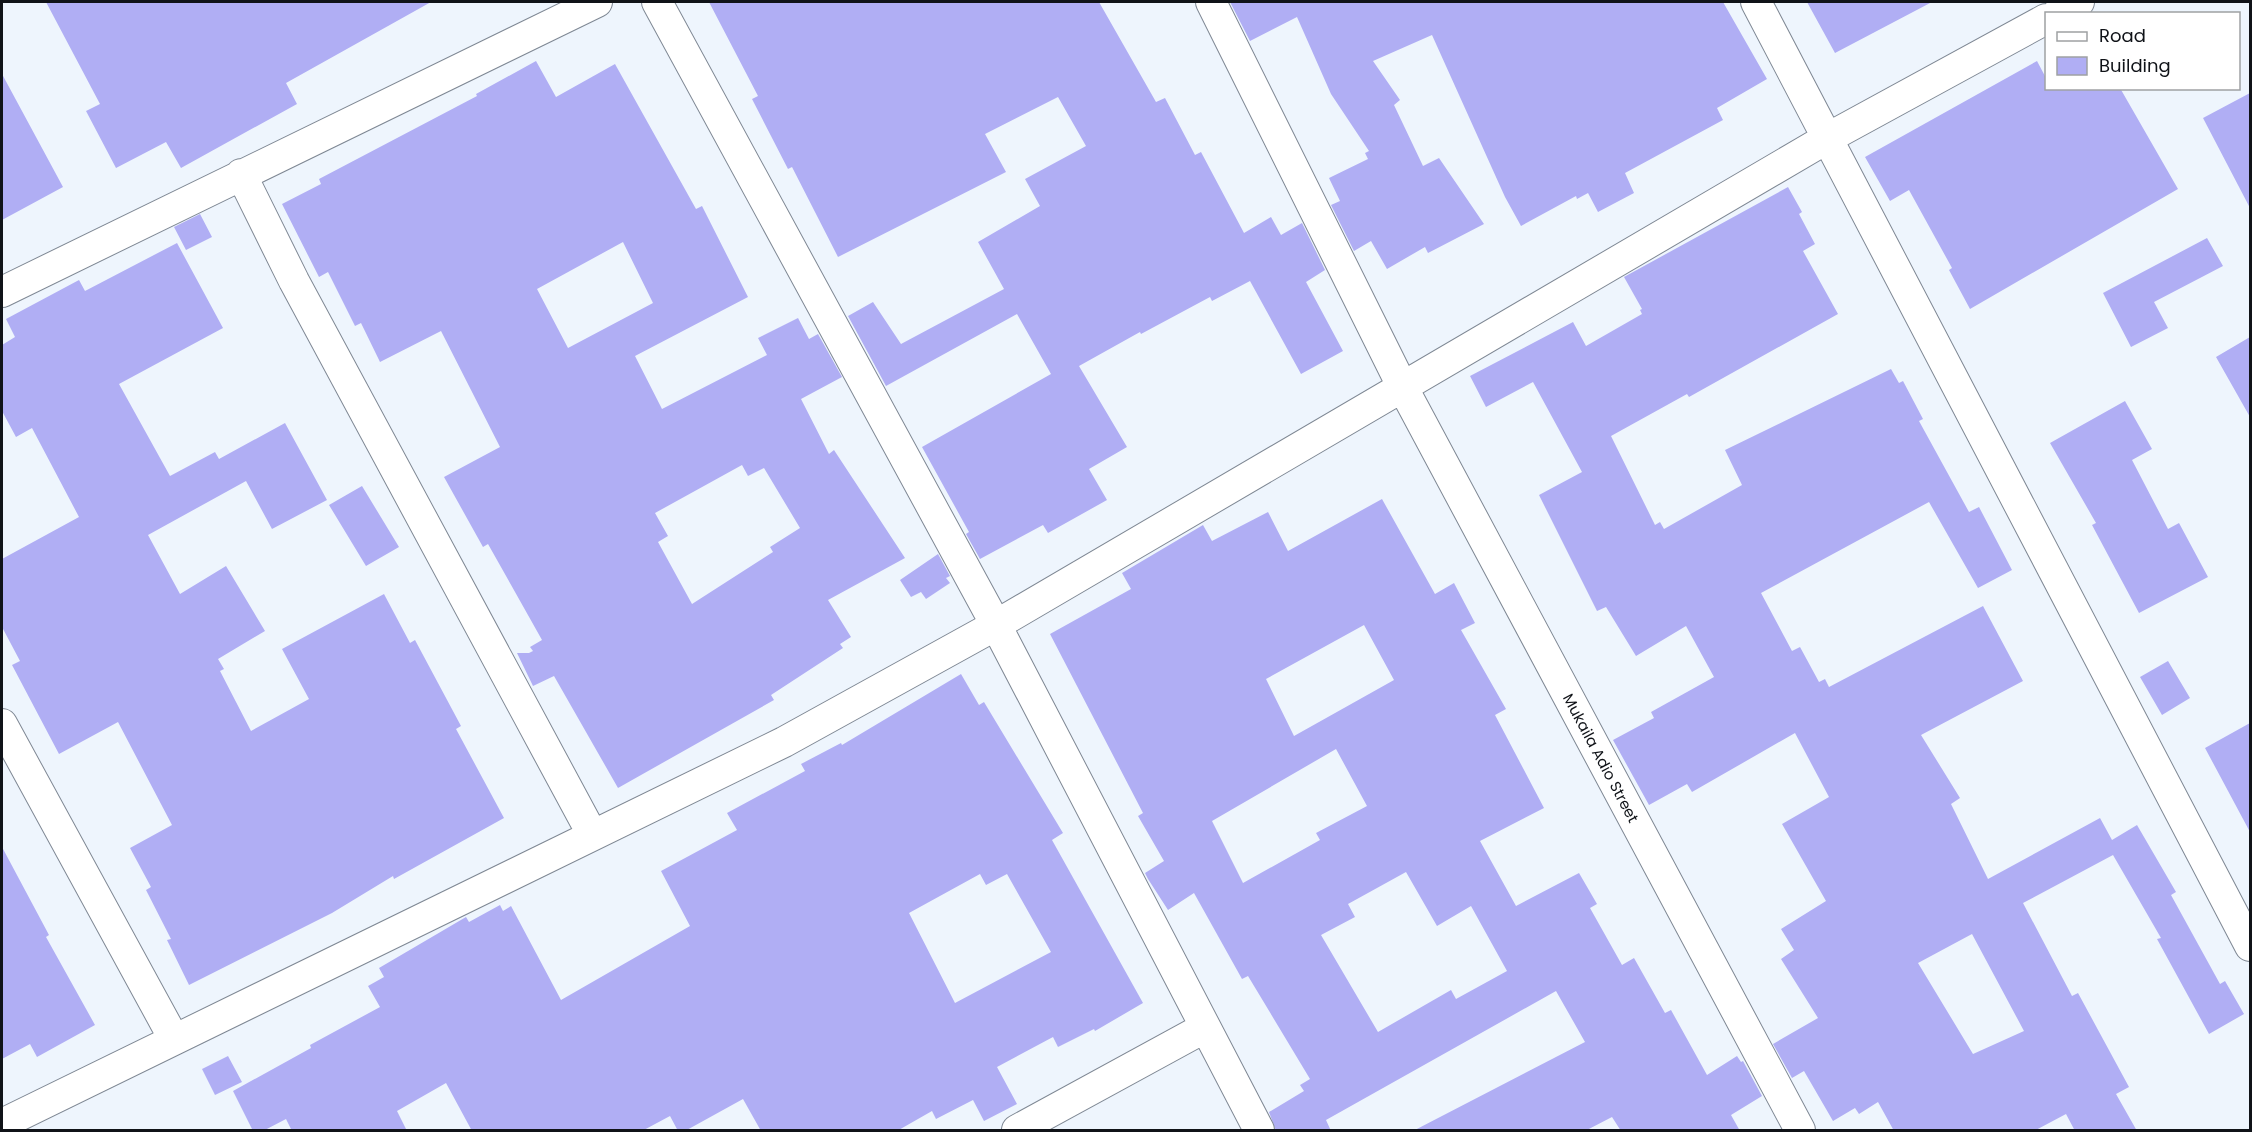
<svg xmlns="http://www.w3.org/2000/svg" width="2252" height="1132" viewBox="0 0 2252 1132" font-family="Poppins,sans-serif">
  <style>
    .building { fill: #b0aef4; fill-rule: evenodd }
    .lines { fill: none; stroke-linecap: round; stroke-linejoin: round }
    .minor-casing { stroke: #7f8894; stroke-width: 32 }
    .minor { stroke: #fff; stroke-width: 30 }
    .labels { text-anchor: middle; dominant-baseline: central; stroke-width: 6; stroke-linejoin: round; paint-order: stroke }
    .street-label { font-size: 15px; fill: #101318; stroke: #fff }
  </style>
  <rect width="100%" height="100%" fill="#eef5fd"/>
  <path class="building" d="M 46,2 L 431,2 L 286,83 L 297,104 L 181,168 L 166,142 L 116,168 L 86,111 L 100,104 Z
    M 709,2 L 1099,2 L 1156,102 L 1165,98 L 1195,155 L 1201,152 L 1244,233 L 1271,217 L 1281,235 L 1302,223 L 1325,270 L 1306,282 L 1343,351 L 1301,374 L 1250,281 L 1212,301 L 1210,297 L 1141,334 L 1140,332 L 1079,366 L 1127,447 L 1089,469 L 1107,500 L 1048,533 L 1043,525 L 980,559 L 966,534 L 969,532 L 922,447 L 1051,374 L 1017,314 L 886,386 L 848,316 L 873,302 L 901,344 L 1004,289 L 978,242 L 1040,206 L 1025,179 L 1086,146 L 1058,97 L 985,134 L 1006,172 L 838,257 L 792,167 L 788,169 L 752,99 L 758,96 Z
    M 1230,2 L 1723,2 L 1767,79 L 1717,108 L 1723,120 L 1625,173 L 1634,193 L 1598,212 L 1588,193 L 1577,199 L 1576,196 L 1521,226 L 1505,197 L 1432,35 L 1373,61 L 1400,100 L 1394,105 L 1423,166 L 1439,158 L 1484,224 L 1428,253 L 1425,247 L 1387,269 L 1371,241 L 1354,251 L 1331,205 L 1340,201 L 1329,178 L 1368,159 L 1365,153 L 1369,151 L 1331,94 L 1297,17 L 1250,41 Z
    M 1807,2 L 1932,2 L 1835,53 Z
    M 536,61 L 556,97 L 615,64 L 696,209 L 702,206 L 748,297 L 635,356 L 662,409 L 767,355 L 758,338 L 798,318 L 809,339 L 818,334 L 842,377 L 801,399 L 829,454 L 834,450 L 905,558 L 828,600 L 851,637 L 840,644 L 843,648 L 771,695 L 774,700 L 618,788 L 554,676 L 533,686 L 517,653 L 529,653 L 533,651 L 530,647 L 542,640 L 488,544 L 483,547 L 444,477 L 500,447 L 441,331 L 380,362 L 361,323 L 355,326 L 328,272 L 319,277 L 282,204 L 321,184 L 319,179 L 477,96 L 476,94 ZM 623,242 L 653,303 L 568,348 L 537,289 ZM 742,465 L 748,476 L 764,468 L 800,528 L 770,547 L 773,552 L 692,604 L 658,542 L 668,536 L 655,513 Z
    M 2037,61 L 2046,78 L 2046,88 L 2120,88 L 2178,189 L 1970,309 L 1949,270 L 1952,268 L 1909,190 L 1890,201 L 1865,157 Z
    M 2,74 L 63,187 L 2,220 Z
    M 2250,93 L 2250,208 L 2203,118 Z
    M 1788,187 L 1802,212 L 1799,214 L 1815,244 L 1803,251 L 1838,314 L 1689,397 L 1687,394 L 1611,436 L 1655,525 L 1660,522 L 1664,529 L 1742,485 L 1725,450 L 1891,369 L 1899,383 L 1903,381 L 1923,419 L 1919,421 L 1969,512 L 1979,507 L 2012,570 L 1978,588 L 1929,502 L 1761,593 L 1792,651 L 1800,647 L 1819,682 L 1825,679 L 1829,687 L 1983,606 L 2023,681 L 1921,735 L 1960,798 L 1951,804 L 1988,879 L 2100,818 L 2112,840 L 2137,825 L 2176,892 L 2171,895 L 2220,984 L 2225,981 L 2244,1014 L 2209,1034 L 2157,939 L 2161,938 L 2113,855 L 2023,903 L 2072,996 L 2078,993 L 2129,1087 L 2116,1094 L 2137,1131 L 2075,1131 L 2066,1114 L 2034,1131 L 1894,1131 L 1878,1102 L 1859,1114 L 1855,1108 L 1833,1121 L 1804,1071 L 1792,1078 L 1773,1044 L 1818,1018 L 1781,959 L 1794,950 L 1781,929 L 1826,901 L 1782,824 L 1829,797 L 1795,733 L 1692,792 L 1687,784 L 1649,805 L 1613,740 L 1654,718 L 1651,712 L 1714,677 L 1686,626 L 1636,656 L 1606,607 L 1597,611 L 1539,495 L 1582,472 L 1533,382 L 1486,407 L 1470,376 L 1573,322 L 1586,346 L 1642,314 L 1640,310 L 1642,309 L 1624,277 ZM 1972,934 L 2024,1031 L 1973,1054 L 1918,963 Z
    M 200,214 L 212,237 L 186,250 L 174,227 Z
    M 2207,238 L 2223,266 L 2154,302 L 2168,328 L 2131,347 L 2103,293 Z
    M 177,243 L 223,328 L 119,384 L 170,476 L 215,452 L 219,459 L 285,423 L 327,500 L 272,529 L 246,481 L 148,535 L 180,594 L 226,566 L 265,631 L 218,659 L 224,669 L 220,671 L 251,731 L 309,699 L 282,649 L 384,594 L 410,643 L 415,640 L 461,726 L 456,729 L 504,818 L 394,879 L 393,876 L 332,913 L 189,985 L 167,940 L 171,939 L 146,890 L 151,887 L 130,848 L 172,825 L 118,722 L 59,754 L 12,665 L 20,661 L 2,627 L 2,559 L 79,517 L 32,428 L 16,437 L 2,411 L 2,345 L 15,337 L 6,319 L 79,280 L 85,291 Z
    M 2250,337 L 2250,417 L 2216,357 Z
    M 2125,401 L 2152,449 L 2132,460 L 2168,529 L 2179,523 L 2208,577 L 2139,613 L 2092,525 L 2096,523 L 2050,443 Z
    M 362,486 L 399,547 L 366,566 L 329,505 Z
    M 1382,499 L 1435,594 L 1454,583 L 1475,623 L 1461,630 L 1506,709 L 1495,715 L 1544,808 L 1480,841 L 1516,906 L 1579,873 L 1597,904 L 1590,908 L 1622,965 L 1634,958 L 1665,1013 L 1671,1010 L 1707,1075 L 1737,1056 L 1741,1062 L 1743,1061 L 1762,1096 L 1731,1115 L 1740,1131 L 1621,1131 L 1612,1117 L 1585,1131 L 1413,1131 L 1585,1042 L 1556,991 L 1326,1120 L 1331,1131 L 1276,1131 L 1269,1112 L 1304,1091 L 1300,1085 L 1310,1079 L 1248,976 L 1242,979 L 1194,893 L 1168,910 L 1148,879 L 1145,873 L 1164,861 L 1138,816 L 1143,813 L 1050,634 L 1131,589 L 1122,573 L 1203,525 L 1212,541 L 1268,512 L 1288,551 ZM 1364,625 L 1394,680 L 1294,736 L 1266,679 ZM 1336,749 L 1367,806 L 1316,833 L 1320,840 L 1243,883 L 1212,821 ZM 1406,872 L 1437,926 L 1471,906 L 1507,971 L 1456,999 L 1451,990 L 1378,1032 L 1321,935 L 1355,917 L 1348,904 Z
    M 938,554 L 950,576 L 946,578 L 950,583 L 926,599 L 921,592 L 911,597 L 900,580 Z
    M 2168,661 L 2190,698 L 2162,715 L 2140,677 Z
    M 961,674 L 979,705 L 984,702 L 1063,833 L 1052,840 L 1143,1003 L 1095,1031 L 1094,1029 L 1058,1047 L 1053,1037 L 997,1067 L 1017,1104 L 984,1121 L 973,1100 L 936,1119 L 932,1111 L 897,1131 L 761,1131 L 743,1099 L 685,1131 L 678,1131 L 670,1116 L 642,1131 L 472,1131 L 446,1083 L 397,1111 L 407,1131 L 292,1131 L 286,1119 L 263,1131 L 253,1131 L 233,1091 L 311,1048 L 310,1045 L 380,1007 L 368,986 L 384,977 L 379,968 L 466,917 L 469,922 L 500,905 L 503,911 L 511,906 L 561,1000 L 690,926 L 661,871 L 737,830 L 727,813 L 805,771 L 801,764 L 841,743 L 842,745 ZM 980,874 L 986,885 L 1007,874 L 1051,952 L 955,1003 L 909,913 Z
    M 2250,723 L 2250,832 L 2205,748 Z
    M 2,847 L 49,935 L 46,937 L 95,1025 L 37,1057 L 30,1044 L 2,1059 Z
    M 228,1056 L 242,1082 L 215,1095 L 202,1069 Z"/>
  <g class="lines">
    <g class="minor-casing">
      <path id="minor" d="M 657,2 L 996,625 L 1259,1130
        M 1211,2 L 1402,386 L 1800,1130
        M 1756,2 L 2250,946
        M 2057,14 L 2079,2
        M 241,174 L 294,281 L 592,834
        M 2,292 L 597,2
        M 2,724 L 174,1039
        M 2,1124 L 784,742 L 996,625 L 1826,139 L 2046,19
        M 1017,1130 L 1204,1028"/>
    </g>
    <use href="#minor" class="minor"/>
  </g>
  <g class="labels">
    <g class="street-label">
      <text transform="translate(1601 758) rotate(62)">Mukaila Adio Street</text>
    </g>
  </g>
  <rect width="2252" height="1132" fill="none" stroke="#101318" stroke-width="6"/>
  <rect x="2045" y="12" width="195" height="78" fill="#ffffff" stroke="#9fa1a3" stroke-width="1.5"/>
  <rect x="2057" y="32" width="30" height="9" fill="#ffffff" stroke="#9fa1a3" stroke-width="1.5"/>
  <text x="2099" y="42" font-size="18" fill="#101318">Road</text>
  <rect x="2057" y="57" width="30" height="18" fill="#b0aef4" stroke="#9fa1a3" stroke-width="1.5"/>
  <text x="2099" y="72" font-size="18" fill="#101318">Building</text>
</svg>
